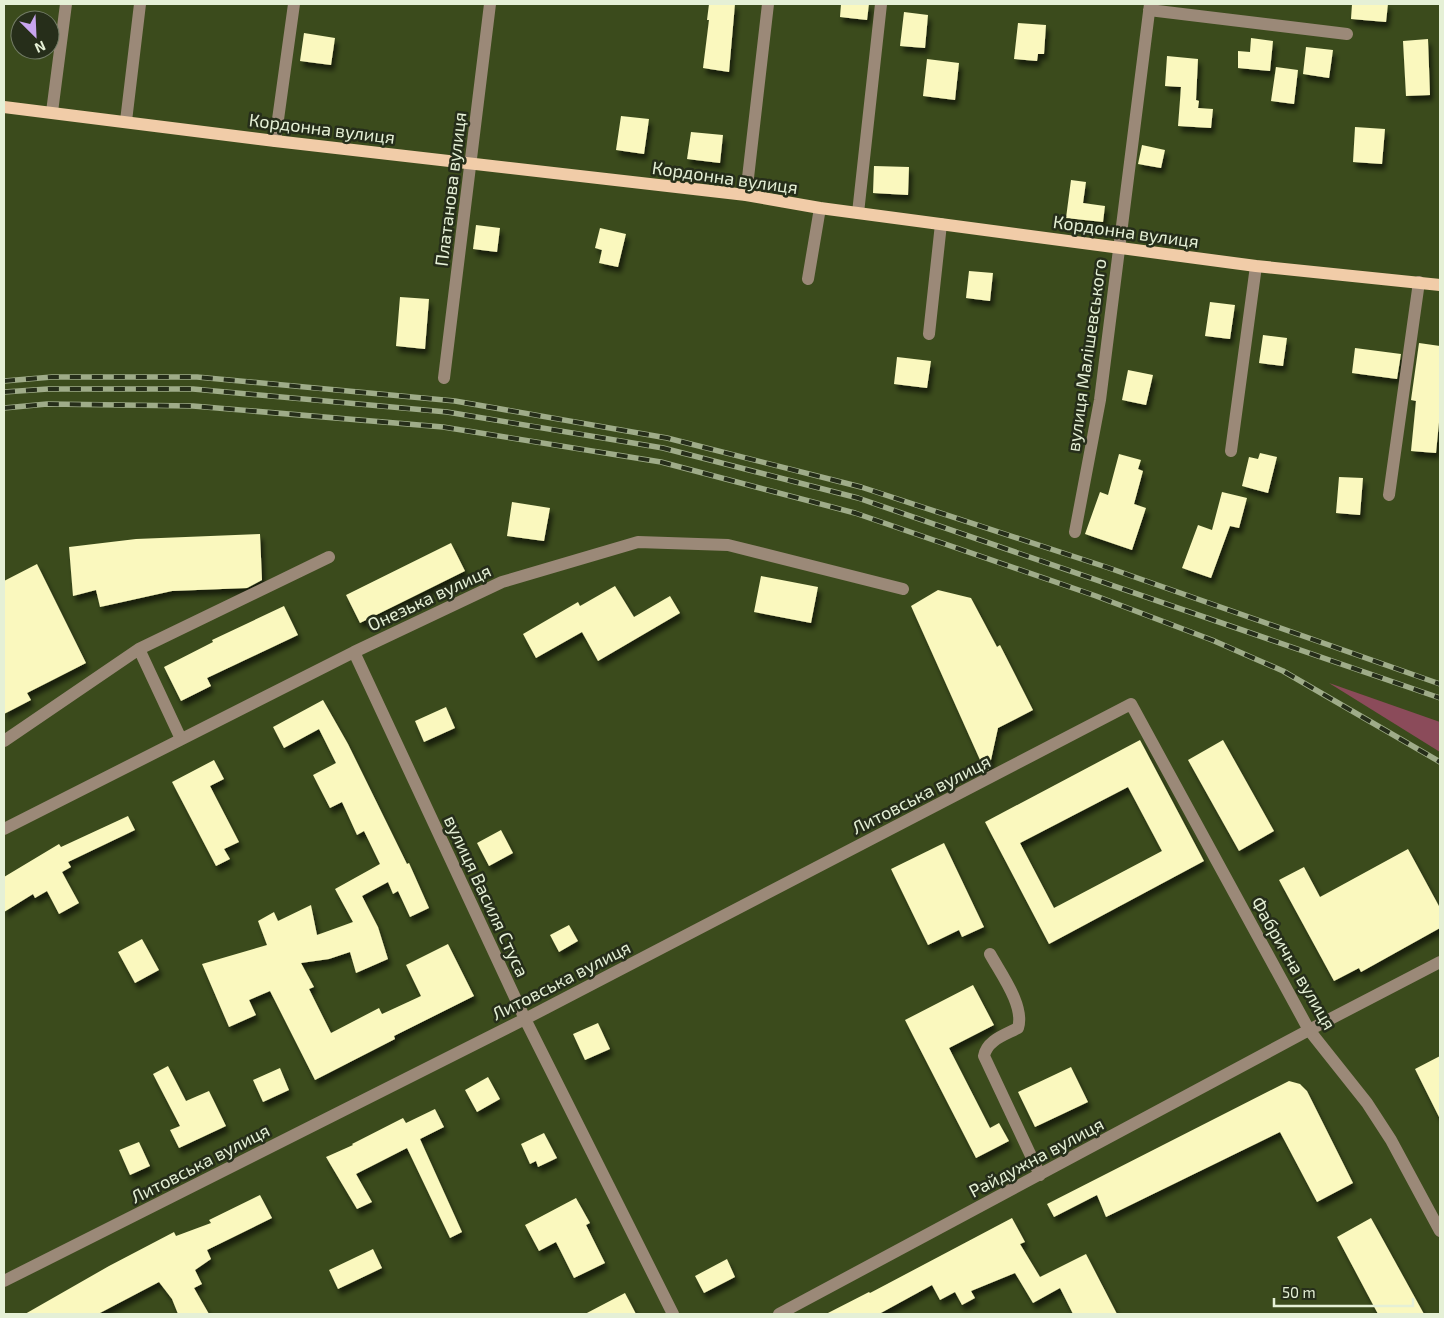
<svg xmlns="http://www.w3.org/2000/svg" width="1444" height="1318" viewBox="0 0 1444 1318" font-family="'Exo 2',sans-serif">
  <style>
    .green { fill: #8b4b5a }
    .building { fill: #faf8be; fill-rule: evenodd; filter: url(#shadow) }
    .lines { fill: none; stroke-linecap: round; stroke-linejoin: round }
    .minor { stroke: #9b8978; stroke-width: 12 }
    .major { stroke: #f1cca8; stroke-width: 12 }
    .rail-casing { stroke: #9fac89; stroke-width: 5.5 }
    .rail { stroke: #262e1a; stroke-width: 4; stroke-dasharray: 11; stroke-linecap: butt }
    .labels { text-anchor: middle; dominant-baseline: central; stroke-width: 5; stroke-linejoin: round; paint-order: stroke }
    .street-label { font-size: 18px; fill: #e5f0d6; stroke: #262e1a }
  </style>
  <defs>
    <filter id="shadow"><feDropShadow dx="3" dy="5.5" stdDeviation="2.5" flood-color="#0009"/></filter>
  </defs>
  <rect width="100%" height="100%" fill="#3b4b1c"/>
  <path class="green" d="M 1329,683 L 1440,722 L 1440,752 Z"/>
  <path class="building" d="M 709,4 L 735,4 L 729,72 L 703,68 L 709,20 L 707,20 Z
    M 841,4 L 869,4 L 867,20 L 840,17 Z
    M 1352,4 L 1388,4 L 1386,22 L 1351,19 Z
    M 904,12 L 928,15 L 925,48 L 900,46 Z
    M 1018,23 L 1046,25 L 1044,54 L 1038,54 L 1037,61 L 1014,59 Z
    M 304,33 L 335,38 L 331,65 L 300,61 Z
    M 1251,38 L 1273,41 L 1270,71 L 1238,68 L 1238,51 L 1250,52 Z
    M 1428,39 L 1430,95 L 1406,96 L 1403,41 Z
    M 1306,47 L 1333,50 L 1329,78 L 1303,74 Z
    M 1167,56 L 1198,59 L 1196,100 L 1199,101 L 1198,108 L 1213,109 L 1211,128 L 1178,126 L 1181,87 L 1165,86 Z
    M 927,59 L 959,63 L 955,100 L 923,96 Z
    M 1276,67 L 1298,70 L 1294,104 L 1271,101 Z
    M 621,116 L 649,119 L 644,154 L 616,150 Z
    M 1355,127 L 1385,129 L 1382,164 L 1353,162 Z
    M 691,132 L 723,135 L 720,163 L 687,159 Z
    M 1142,145 L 1165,150 L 1161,168 L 1138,164 Z
    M 874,166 L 909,167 L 908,195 L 873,193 Z
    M 1071,180 L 1086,182 L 1083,203 L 1105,206 L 1103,222 L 1066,218 Z
    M 476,225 L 500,228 L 497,252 L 473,249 Z
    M 600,228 L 626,234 L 618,267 L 599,263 L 602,250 L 595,248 Z
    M 969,271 L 993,273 L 990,301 L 966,298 Z
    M 400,297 L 429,299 L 425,349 L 396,346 Z
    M 1210,302 L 1235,305 L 1230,339 L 1205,336 Z
    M 1263,335 L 1287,338 L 1283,366 L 1259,363 Z
    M 1419,343 L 1440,346 L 1440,412 L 1436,453 L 1411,451 L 1416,401 L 1411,400 Z
    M 1355,348 L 1401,354 L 1397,379 L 1352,373 Z
    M 897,357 L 931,361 L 927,388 L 894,384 Z
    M 1128,370 L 1153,375 L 1146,405 L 1122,400 Z
    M 1260,453 L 1277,457 L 1268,493 L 1242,486 L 1249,457 L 1258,459 Z
    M 1119,454 L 1141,460 L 1138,469 L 1143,471 L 1134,504 L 1146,508 L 1132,550 L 1085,534 L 1100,492 L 1108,495 Z
    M 1339,477 L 1363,478 L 1360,515 L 1336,513 Z
    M 1222,492 L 1247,498 L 1239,528 L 1230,526 L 1211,578 L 1182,568 L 1198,525 L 1212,530 Z
    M 512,502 L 550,508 L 544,541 L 507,536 Z
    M 260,534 L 262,580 L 247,588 L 172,591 L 100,607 L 96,590 L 73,596 L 69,547 L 136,539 Z
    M 451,543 L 465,571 L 360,623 L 346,595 Z
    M 37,564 L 86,663 L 27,693 L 31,700 L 4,714 L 4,581 Z
    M 761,576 L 818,587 L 811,623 L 754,612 Z
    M 615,586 L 634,617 L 670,596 L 680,613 L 598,661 L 582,632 L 536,658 L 523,634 L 578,602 L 580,606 Z
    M 938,590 L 971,598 L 997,647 L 1000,645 L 1033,710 L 998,728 L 989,769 L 985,771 L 911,606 Z
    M 284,606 L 298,635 L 207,678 L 211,686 L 181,701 L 164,667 L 213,642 L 212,640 Z
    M 323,700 L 348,744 L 407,864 L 409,863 L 429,908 L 410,917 L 398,891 L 393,894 L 388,882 L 362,896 L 378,927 L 388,959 L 356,973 L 350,952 L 329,959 L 301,963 L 314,987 L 309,989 L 331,1033 L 379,1008 L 382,1014 L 421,996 L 406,965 L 448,944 L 474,996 L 394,1036 L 395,1039 L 315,1080 L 270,991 L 249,1000 L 256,1015 L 229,1027 L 202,964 L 267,945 L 258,921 L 274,912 L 278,921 L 311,905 L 317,935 L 353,922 L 335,889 L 380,864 L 364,831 L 357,835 L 342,802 L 330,808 L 313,775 L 336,763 L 319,729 L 284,748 L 273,727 Z
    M 446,707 L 455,728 L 424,742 L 415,721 Z
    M 1140,740 L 1204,861 L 1049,944 L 985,822 ZM 1128,787 L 1162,851 L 1054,908 L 1020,843 Z
    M 1223,740 L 1274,831 L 1239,851 L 1188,760 Z
    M 214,760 L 224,779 L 210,786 L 239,842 L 224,849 L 230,859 L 216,866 L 172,782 Z
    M 128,816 L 135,830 L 68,862 L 71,867 L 62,872 L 79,903 L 59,914 L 47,891 L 35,898 L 33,894 L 4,912 L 4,877 L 59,844 L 61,847 Z
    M 501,830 L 513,853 L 489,866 L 477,843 Z
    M 944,843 L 984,927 L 962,937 L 959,930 L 928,945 L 891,869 Z
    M 1408,849 L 1440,908 L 1440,928 L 1361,972 L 1359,968 L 1334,981 L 1279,880 L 1304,867 L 1320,897 Z
    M 569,925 L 578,941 L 559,952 L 550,935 Z
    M 142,939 L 159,970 L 135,983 L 118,952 Z
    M 973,985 L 994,1025 L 949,1048 L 990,1128 L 999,1123 L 1009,1141 L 976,1158 L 905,1020 Z
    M 598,1023 L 610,1049 L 585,1060 L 573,1034 Z
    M 1440,1056 L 1440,1119 L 1415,1069 Z
    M 168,1066 L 186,1101 L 209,1091 L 226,1126 L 179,1148 L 170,1130 L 180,1126 L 153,1074 Z
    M 1071,1067 L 1088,1102 L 1035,1127 L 1018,1092 Z
    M 280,1068 L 289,1090 L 263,1102 L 253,1080 Z
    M 488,1077 L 500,1099 L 477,1112 L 465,1090 Z
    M 1289,1081 L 1300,1084 L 1307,1091 L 1353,1183 L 1317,1202 L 1280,1132 L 1106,1217 L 1097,1195 L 1054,1217 L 1047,1204 Z
    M 435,1109 L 444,1127 L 420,1139 L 462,1232 L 450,1238 L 407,1148 L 356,1174 L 372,1202 L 357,1209 L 326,1157 L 353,1145 L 352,1144 L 403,1118 L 406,1123 Z
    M 544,1133 L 557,1158 L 538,1167 L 536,1161 L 530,1164 L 521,1144 Z
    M 139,1142 L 150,1166 L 130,1175 L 119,1150 Z
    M 260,1195 L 272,1218 L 207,1250 L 211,1259 L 195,1270 L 202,1284 L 194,1288 L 209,1314 L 178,1314 L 172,1299 L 159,1282 L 98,1314 L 25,1314 L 109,1266 L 174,1232 L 176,1236 L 211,1223 L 209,1220 Z
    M 576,1198 L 590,1223 L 586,1225 L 605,1263 L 574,1278 L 556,1242 L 539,1251 L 525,1225 Z
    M 1012,1218 L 1025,1242 L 1020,1244 L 1040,1277 L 1086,1254 L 1117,1314 L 1073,1314 L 1060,1288 L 1033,1303 L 1015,1273 L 971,1291 L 975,1298 L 962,1305 L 955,1292 L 940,1300 L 932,1285 L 879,1314 L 826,1314 L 869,1292 L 870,1293 Z
    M 1371,1218 L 1424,1314 L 1378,1314 L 1337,1237 Z
    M 373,1249 L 382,1268 L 338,1289 L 329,1270 Z
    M 727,1259 L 735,1277 L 704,1293 L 695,1276 Z
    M 625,1293 L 636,1314 L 585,1314 Z"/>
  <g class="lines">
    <path class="minor" d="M 1149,10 L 1347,34
      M 52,112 L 66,4
      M 126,121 L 140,4
      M 275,141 L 294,4
      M 746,195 L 768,4
      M 858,213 L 881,4
      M 808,279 L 820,208
      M 929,334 L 941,224
      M 444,378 L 490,4
      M 1231,451 L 1256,266
      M 1389,495 L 1419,282
      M 1075,532 L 1100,400 L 1150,4
      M 139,649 L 181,739
      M 354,652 L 525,1019 L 673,1314
      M 4,741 L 139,649 L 329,557
      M 4,829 L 354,652 L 502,582 L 638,542 L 728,545 L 903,589
      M 990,954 C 1001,974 1025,1006 1018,1028 C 1005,1035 987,1040 984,1056 L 1040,1175
      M 4,1281 L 525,1019 L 1131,704 L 1309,1030 L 1367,1103 L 1391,1140 L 1440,1231
      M 779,1314 L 1309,1030 L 1440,962"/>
    <path class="major" d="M 4,107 L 275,141 L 746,195 L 820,208 L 1256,266 L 1440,285"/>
    <g class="rail-casing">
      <path id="rail" d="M 4,381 L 52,377 L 197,377 L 455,401 L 667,438 L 861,487 L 1109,568 L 1440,684
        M 4,392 L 48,389 L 193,389 L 447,412 L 663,448 L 858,498 L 1440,698
        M 4,408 L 47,404 L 193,406 L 443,427 L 661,462 L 855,513 L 1096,596 L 1212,640 L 1283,671 L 1440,762"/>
    </g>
    <use href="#rail" class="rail"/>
  </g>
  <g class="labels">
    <g class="street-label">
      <text transform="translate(322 128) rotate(7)">Кордонна вулиця</text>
      <text transform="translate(725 177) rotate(8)">Кордонна вулиця</text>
      <text transform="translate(450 189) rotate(-83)">Платанова вулиця</text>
      <text transform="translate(1126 231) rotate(8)">Кордонна вулиця</text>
      <text transform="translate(1086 355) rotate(-82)">вулиця Малішевського</text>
      <text transform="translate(429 597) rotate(-25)">Онезька вулиця</text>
      <text transform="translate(921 794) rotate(-27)">Литовська вулиця</text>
      <text transform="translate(487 896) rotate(65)">вулиця Василя Стуса</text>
      <text transform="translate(1294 963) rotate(60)">Фабрична вулиця</text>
      <text transform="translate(561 980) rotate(-27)">Литовська вулиця</text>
      <text transform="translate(1036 1157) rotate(-28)">Райдужна вулиця</text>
      <text transform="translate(200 1163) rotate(-27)">Литовська вулиця</text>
    </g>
  </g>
  <rect width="1444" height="1318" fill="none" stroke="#e5f0d6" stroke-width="10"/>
  <g transform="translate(35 35) rotate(156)"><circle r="24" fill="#262e1a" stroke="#727c65"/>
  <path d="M0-4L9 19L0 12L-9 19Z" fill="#c8a5ef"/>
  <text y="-8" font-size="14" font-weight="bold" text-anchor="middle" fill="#e5f0d6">N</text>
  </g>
  <path d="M1274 1298v8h139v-8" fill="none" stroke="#e5f0d6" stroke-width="2.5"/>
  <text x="1282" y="1298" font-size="15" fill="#e5f0d6" stroke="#262e1a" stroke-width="4" paint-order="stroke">50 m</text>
</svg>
